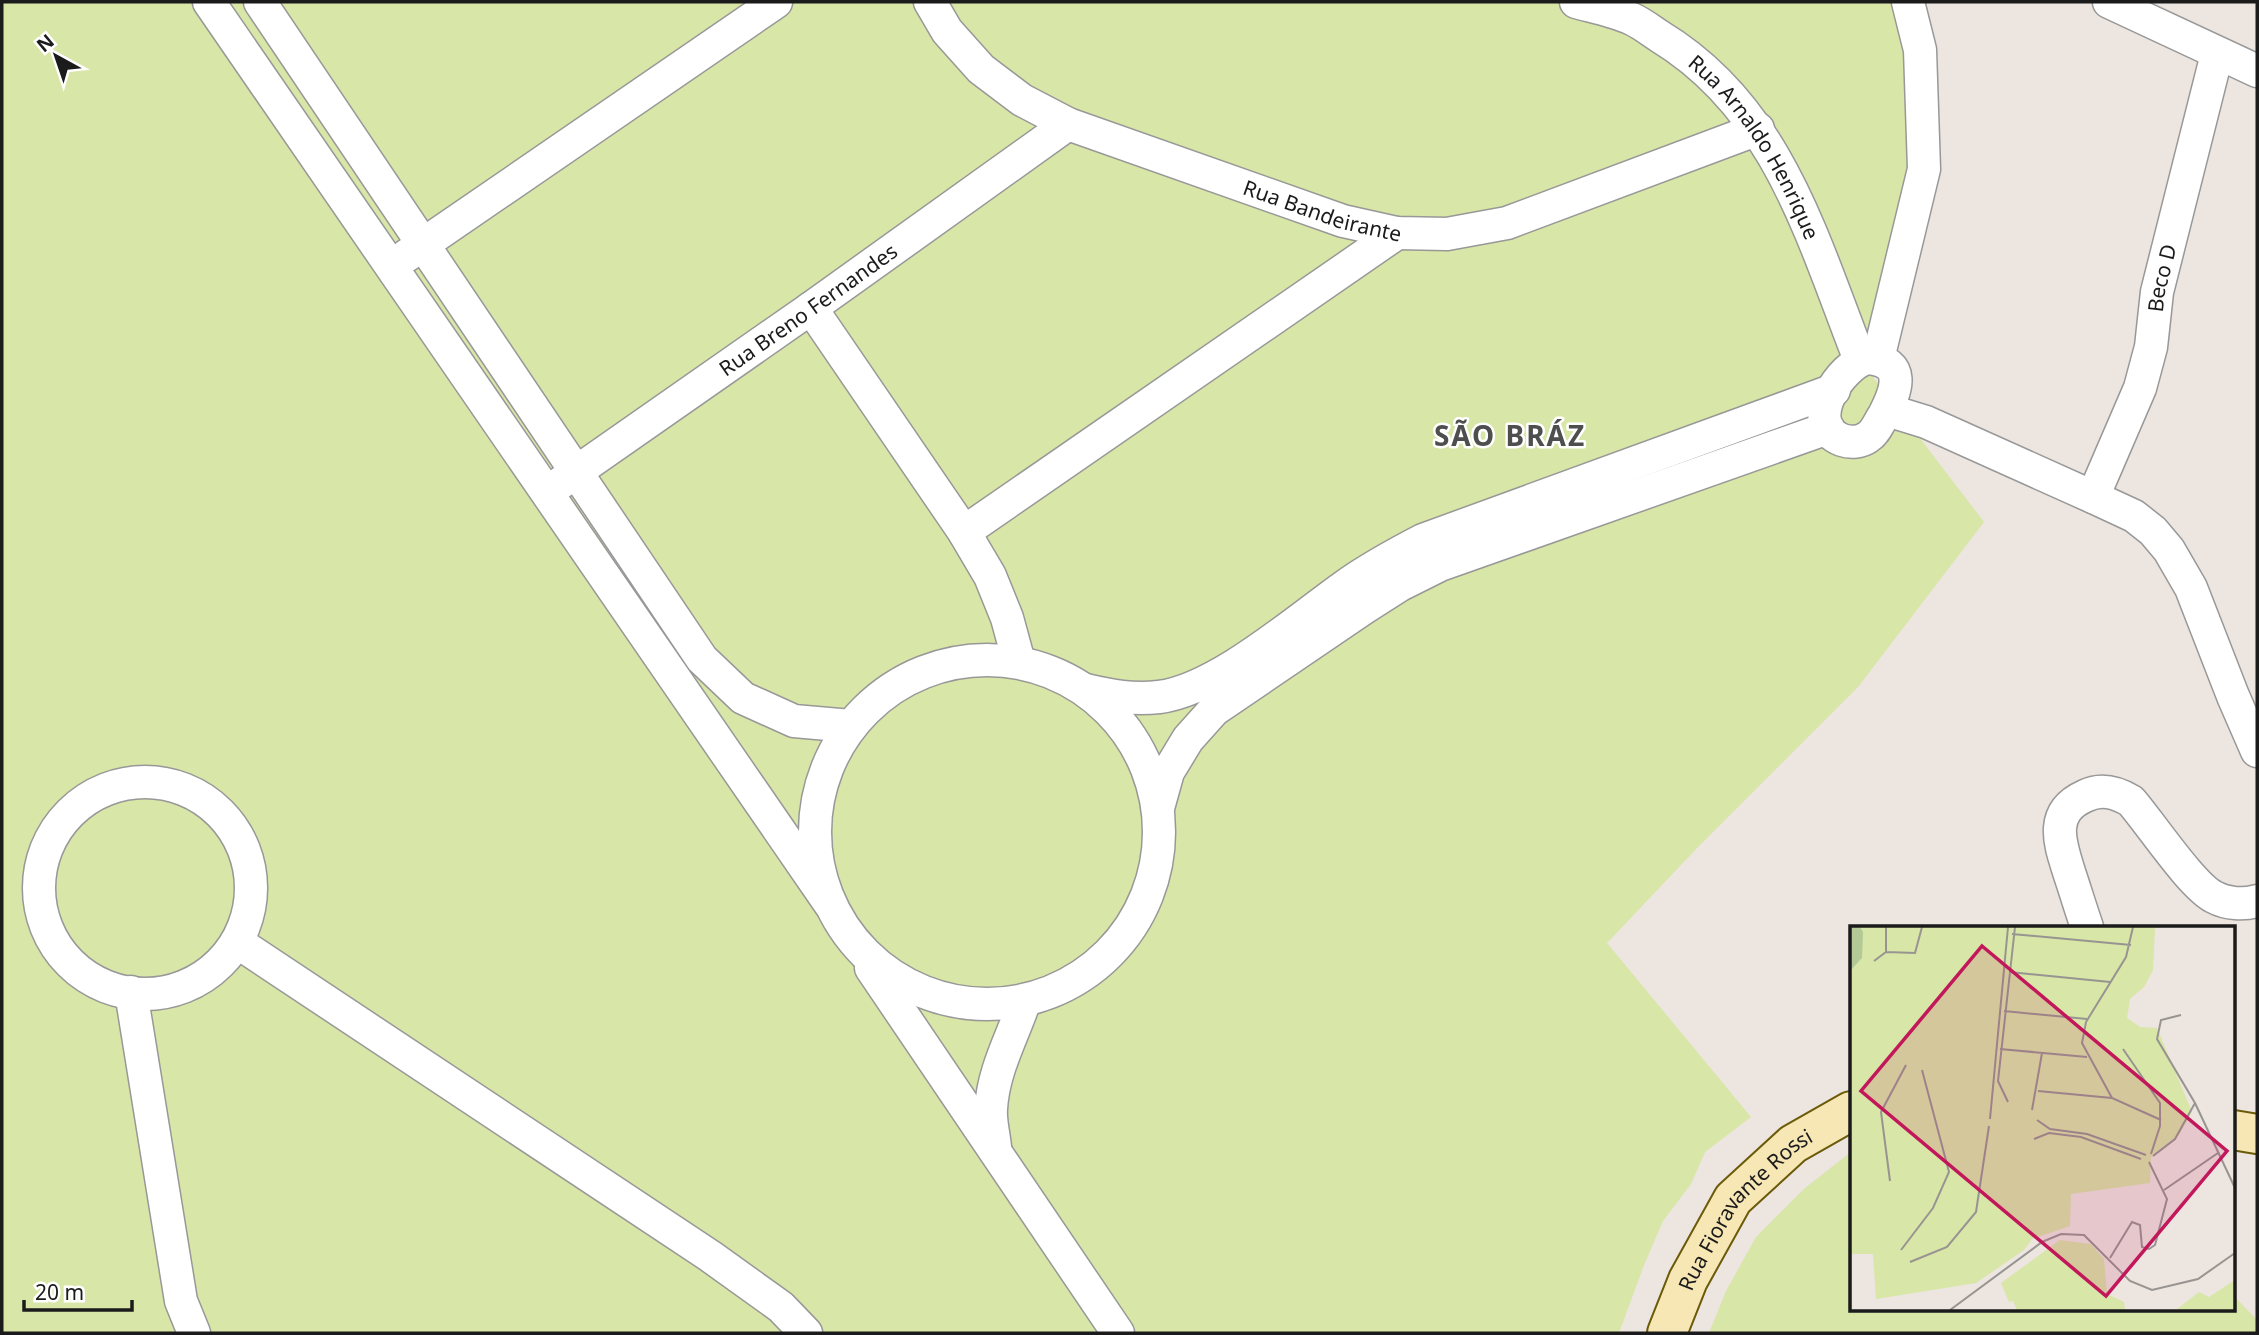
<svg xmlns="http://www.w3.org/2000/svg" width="2259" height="1335" viewBox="0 0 2259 1335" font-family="'Noto Sans',sans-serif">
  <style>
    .grass { fill: #d8e6a7 }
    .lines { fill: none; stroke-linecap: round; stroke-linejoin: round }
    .minor-casing { stroke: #989898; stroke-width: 35 }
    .secondary-casing { stroke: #6b5a08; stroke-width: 42 }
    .minor { stroke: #fff; stroke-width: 32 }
    .secondary { stroke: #f6e7b4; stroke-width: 38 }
    .labels { text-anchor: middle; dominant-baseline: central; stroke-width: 5; stroke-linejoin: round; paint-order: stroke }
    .street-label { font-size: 21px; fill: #1b1b1b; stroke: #fff }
    .district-label { font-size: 28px; font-weight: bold; letter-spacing: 2px; fill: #4e4e4e; stroke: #fff }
    .inset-road { fill: none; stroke: #989491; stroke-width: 2 }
    .view { fill: #c2185b; fill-opacity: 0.15; stroke: #c2185b; stroke-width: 3.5 }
    .inset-edge { fill: none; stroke: #1b1b1b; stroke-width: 3.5 }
  </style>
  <rect width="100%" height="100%" fill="#ece5e0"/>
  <path class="grass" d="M 2,2 L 1918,2 L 1925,131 L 1873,377 L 1984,522 L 1858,687 L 1698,847 L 1607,943 L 1751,1117 L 1705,1152 L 1691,1184 L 1663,1221 L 1644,1265 L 1619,1333 L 2,1333 Z
    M 1851,1152 L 1851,1309 L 2233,1309 L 2233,1295 L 2257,1320 L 2257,1333 L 1709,1333 L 1726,1291 L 1756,1237 L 1805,1188 Z"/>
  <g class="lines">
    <g class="minor-casing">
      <g id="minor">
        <path d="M 209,2 L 830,904"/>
        <path d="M 260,2 L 702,659 L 743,698 L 794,721 L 851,726"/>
        <path id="s1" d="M 930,2 L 947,31 L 981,69 L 1022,100 L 1068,124 L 1343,221 L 1397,233 L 1447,234 L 1507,223 L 1758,129"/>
        <path id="s2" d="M 1576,2 C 1594,7 1615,11 1632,19 C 1641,23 1650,30 1659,36 C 1778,108 1812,238 1860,360"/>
        <path d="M 2109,2 L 2257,71"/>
        <path d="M 406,256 L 776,2"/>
        <path d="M 811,308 L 964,532 L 990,576 L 1007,618 L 1019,662"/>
        <path d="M 1868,358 C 1907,362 1897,390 1884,415 C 1879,422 1876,432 1868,437 C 1861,442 1851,443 1842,440 C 1801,424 1841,364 1868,358 Z"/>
        <path d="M 1878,359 L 1924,169 L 1920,50 L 1908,2"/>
        <path d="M 1887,410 L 1926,422 L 2093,497 L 2134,516 L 2153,531 L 2169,550 L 2191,588 L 2233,696 L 2257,751"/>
        <path id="s3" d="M 559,484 L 811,308 L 1068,124"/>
        <path id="s4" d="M 2093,497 L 2140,388 L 2151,347 L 2157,292 L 2217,54"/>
        <path d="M 964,532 L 1397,233"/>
        <circle cx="987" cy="832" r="172"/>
        <path d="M 1086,690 C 1111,696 1133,700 1159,697 C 1217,690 1297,620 1345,586 C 1370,568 1396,554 1423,540 L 1834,390"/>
        <circle cx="145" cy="888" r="106"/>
        <path d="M 1158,808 L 1168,772 L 1188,739 L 1214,710 L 1364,608 L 1400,585 L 1440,565 L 1828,428"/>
        <path d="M 2087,927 C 2081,910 2076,893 2070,875 C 2061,846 2047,813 2085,796 C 2101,788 2116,792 2131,801 C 2151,824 2191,885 2214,897 C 2227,904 2244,905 2257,901"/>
        <path d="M 237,942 L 710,1256 L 781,1307 L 806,1333"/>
        <path d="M 871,968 L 1118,1333"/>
        <path d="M 131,992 L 181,1301 L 194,1333"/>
        <path d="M 995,1147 C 994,1135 990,1121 991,1109 C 993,1070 1013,1036 1025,1000"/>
      </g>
    </g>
    <g class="secondary-casing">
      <g id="secondary">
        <path d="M 2233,1130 L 2257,1134"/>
        <path id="s5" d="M 1667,1333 L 1688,1280 L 1733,1199 L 1793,1144 L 1851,1111"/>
      </g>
    </g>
    <use href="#minor" class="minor"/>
    <use href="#secondary" class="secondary"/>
  </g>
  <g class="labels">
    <g class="street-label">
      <text stroke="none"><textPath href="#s2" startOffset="240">Rua Arnaldo Henrique</textPath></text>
      <text stroke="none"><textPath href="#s1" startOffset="457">Rua Bandeirante</textPath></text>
      <text stroke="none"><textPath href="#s4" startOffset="231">Beco D</textPath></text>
      <text stroke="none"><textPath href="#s3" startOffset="304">Rua Breno Fernandes</textPath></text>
      <text stroke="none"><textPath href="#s5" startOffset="149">Rua Fioravante Rossi</textPath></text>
    </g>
    <g class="district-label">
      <text x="1510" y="435">SÃO BRÁZ</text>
    </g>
  </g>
  <g transform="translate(1850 926)">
    <rect width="385" height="385" fill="#ece5e0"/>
    <path d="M 10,1 L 305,1 L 303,44 L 294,61 L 280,73 L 277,92 L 290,101 L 307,102 L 342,186 L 329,209 L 301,231 L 300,257 L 221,268 L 220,300 L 182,313 L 174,324 L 126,357 L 26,373 L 23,328 L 0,328 L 0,45 L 12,32 ZM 210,314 L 241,318 L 254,333 L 257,368 L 274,376 L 275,384 L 167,384 L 163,375 L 159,376 L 151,357 ZM 385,354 L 385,384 L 326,384 L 349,366 L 359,371 Z" fill="#d8e6a7"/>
    <path d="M 0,1 L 10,1 L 13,6 L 12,32 L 0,45 Z" fill="#b4ca96"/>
    <path class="inset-road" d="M 36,1 L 36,26M 283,1 L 276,31 L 236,96 L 232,117 L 262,172 L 311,194M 162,8 L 281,19M 24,35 L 36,26 L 65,27 L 72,1M 159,46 L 260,56M 154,85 L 237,93M 331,89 L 311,94 L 307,113 L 345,177 L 385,262M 150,123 L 237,131M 273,123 L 310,177 L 310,200 L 301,228M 188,165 L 262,172M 158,176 L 148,155 L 165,1M 182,184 L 192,127M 140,193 L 158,1M 187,194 L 200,203 L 237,208 L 296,229M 184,213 L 199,207 L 231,211 L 291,233M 303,230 L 325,213 L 345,177M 40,255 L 31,186 L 56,139M 314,264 L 368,227M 51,324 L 83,282 L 99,246 L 72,144M 260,332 L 282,296 L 290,299 L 292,321 L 299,323 L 305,319 L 317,273 L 299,236M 60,336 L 97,321 L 126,286 L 139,200M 100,384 L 192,316 L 211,308 L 234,309 L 280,355 L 302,364 L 348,353 L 385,327"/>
    <path class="view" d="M 132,20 L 377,225 L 256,370 L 11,165 Z"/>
    <rect width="385" height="385" class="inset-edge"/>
  </g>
  <rect width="2259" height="1335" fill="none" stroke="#1b1b1b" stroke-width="7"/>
  <g transform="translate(56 56) rotate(320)" stroke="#ffffff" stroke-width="5" paint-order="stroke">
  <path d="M0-5L12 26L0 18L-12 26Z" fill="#1b1b1b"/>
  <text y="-10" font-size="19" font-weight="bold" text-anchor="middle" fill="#1b1b1b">N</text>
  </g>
  <path d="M24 1300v10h108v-10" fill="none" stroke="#1b1b1b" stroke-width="3.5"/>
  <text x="35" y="1300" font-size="21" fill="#1b1b1b" stroke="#ffffff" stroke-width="5" paint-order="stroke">20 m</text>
</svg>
